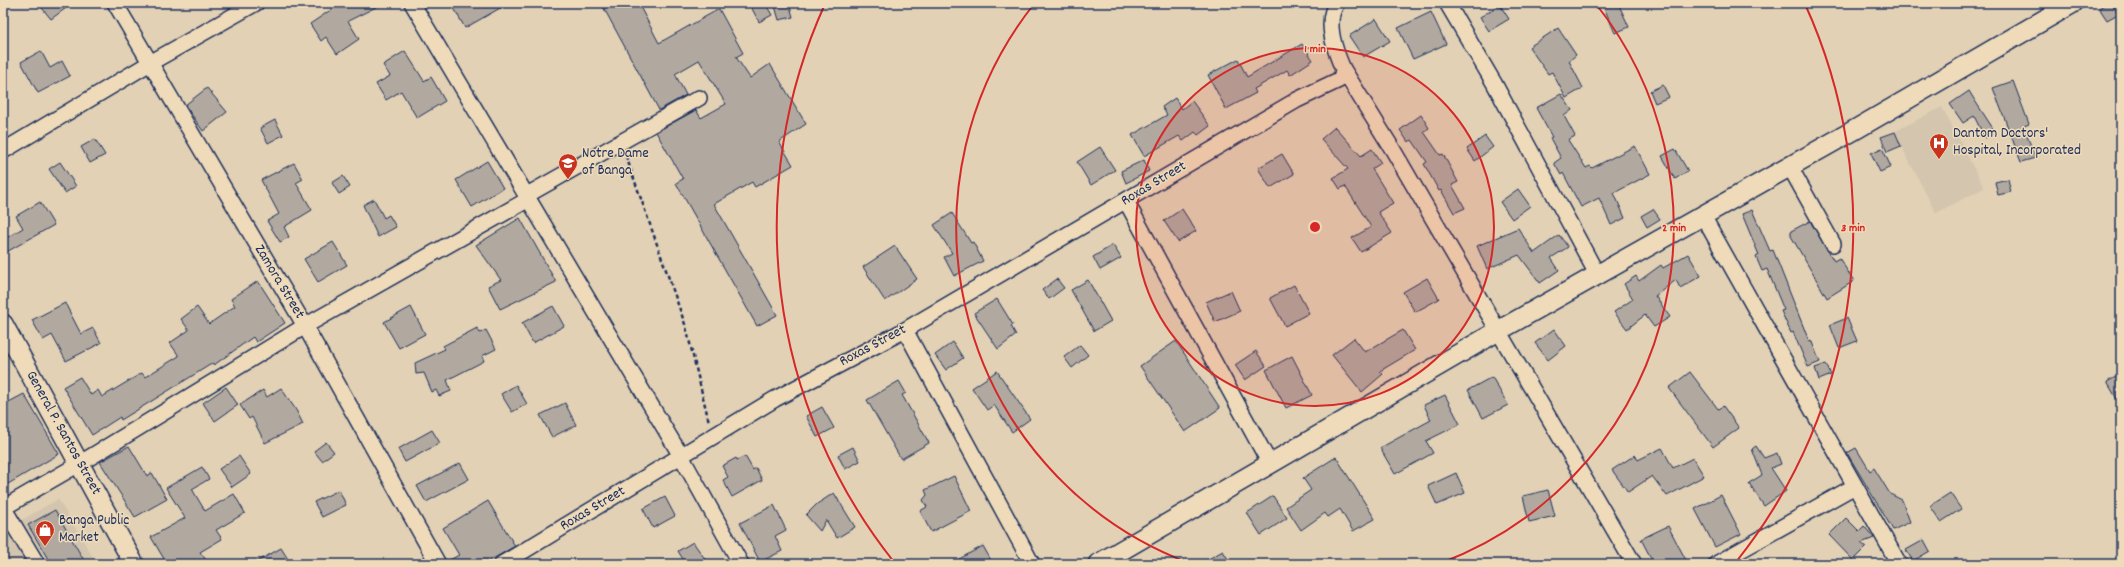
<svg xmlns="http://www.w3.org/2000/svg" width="2124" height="567" viewBox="0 0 2124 567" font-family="Dekko,sans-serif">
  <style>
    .built { fill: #d3c5ae }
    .building { fill: #b1a99f; stroke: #1b2f5e }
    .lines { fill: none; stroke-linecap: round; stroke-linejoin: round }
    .minor-casing { stroke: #1b2f5e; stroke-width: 18 }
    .major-casing { stroke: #1b2f5e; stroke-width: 22 }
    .path { stroke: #1b2f5e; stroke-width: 2.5; stroke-dasharray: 4 3; stroke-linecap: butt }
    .minor { stroke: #efdbb9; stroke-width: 15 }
    .major { stroke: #efdbb9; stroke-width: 19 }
    .ring { fill: none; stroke: #d62828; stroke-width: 2 }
    .labels { text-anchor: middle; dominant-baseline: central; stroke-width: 3; stroke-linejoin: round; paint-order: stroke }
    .poi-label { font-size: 15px; fill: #1b2f5e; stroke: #efdbb9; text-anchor: start }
    .street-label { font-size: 15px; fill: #1b2f5e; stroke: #efdbb9 }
    .centre { fill: #d62828; stroke: #efdbb9; stroke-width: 2 }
    .ring-label { font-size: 12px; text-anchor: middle; font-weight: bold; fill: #d62828; stroke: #efdbb9; stroke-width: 3; stroke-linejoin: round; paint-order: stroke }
  </style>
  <rect width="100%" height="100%" fill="#e2d1b4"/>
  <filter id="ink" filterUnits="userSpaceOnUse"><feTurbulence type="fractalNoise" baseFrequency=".025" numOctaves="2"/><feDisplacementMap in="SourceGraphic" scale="8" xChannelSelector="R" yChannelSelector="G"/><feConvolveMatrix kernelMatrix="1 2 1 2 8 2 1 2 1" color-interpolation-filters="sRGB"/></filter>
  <g filter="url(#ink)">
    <path class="built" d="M 1942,107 L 1984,188 L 1936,213 L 1894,132 Z
      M 58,499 L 97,564 L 3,564 L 3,531 Z"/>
    <path class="building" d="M 38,3 L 73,3 L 51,19 Z
      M 341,3 L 384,3 L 348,21 L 359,39 L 337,54 L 326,37 L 321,41 L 310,24 Z
      M 451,3 L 509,3 L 465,28 Z
      M 601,3 L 638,3 L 659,43 L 719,9 L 743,53 L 736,57 L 750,78 L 770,64 L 806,124 L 779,142 L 793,165 L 755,187 L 752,182 L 714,204 L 777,315 L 757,326 L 676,183 L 683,179 L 656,132 L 696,110 L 701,118 L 726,104 L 699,60 L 675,74 L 686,95 L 659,110 Z
      M 749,3 L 765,3 L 772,15 L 759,22 Z
      M 789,3 L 793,17 L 779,20 L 775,6 Z
      M 1602,3 L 1618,3 L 1629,27 L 1615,33 Z
      M 2107,3 L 2112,3 L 2118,14 L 2107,20 L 2099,8 Z
      M 1500,5 L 1509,19 L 1489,31 L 1480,17 Z
      M 1431,12 L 1446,44 L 1413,59 L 1398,28 Z
      M 1376,19 L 1390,41 L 1363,57 L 1349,36 Z
      M 1558,28 L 1576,55 L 1569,61 L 1583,88 L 1566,98 L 1552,72 L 1548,74 L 1529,47 Z
      M 1302,44 L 1313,60 L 1290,75 L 1287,70 L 1254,89 L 1256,93 L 1226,109 L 1208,75 L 1238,59 L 1247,77 Z
      M 41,51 L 50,68 L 62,61 L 70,76 L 38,93 L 21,62 Z
      M 405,51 L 424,81 L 431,77 L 445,101 L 417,118 L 401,91 L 386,100 L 376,84 L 390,76 L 383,65 Z
      M 2013,81 L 2029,124 L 2024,126 L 2035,158 L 2021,162 L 1993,88 Z
      M 1663,85 L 1669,97 L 1655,103 L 1650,91 Z
      M 207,88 L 227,112 L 203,131 L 185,105 Z
      M 1969,91 L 1977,104 L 1996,133 L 1985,138 L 1974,116 L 1963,123 L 1950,104 Z
      M 1561,94 L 1572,110 L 1564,116 L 1575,136 L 1568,140 L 1586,168 L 1590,166 L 1592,168 L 1635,146 L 1650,174 L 1614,193 L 1625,218 L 1611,225 L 1599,198 L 1581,207 L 1563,173 L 1561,175 L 1554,163 L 1561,158 L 1550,138 L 1552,137 L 1536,108 Z
      M 1175,98 L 1182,109 L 1192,101 L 1210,126 L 1198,135 L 1195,132 L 1183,141 L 1179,136 L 1144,156 L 1132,135 L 1167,115 L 1162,107 Z
      M 1421,115 L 1429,128 L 1424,132 L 1440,155 L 1443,154 L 1458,182 L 1452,185 L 1465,208 L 1454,213 L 1441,190 L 1439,191 L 1424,164 L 1427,162 L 1412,140 L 1408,142 L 1400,130 Z
      M 275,120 L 283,135 L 268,143 L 260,128 Z
      M 1335,127 L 1361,156 L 1372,149 L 1381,163 L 1372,169 L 1393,203 L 1378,212 L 1392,233 L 1361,252 L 1352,238 L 1371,227 L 1345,186 L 1340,189 L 1333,178 L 1348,169 L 1321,139 Z
      M 1895,132 L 1901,146 L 1887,152 L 1881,137 Z
      M 1485,136 L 1493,147 L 1475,161 L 1467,149 Z
      M 95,139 L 105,155 L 90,163 L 81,147 Z
      M 1100,147 L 1115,170 L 1091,185 L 1077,162 Z
      M 1882,148 L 1891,167 L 1880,172 L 1871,153 Z
      M 1675,149 L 1688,171 L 1675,179 L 1662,156 Z
      M 1282,154 L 1294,174 L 1270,188 L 1258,168 Z
      M 1144,160 L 1149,171 L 1126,183 L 1121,171 Z
      M 487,161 L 503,188 L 472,207 L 456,180 Z
      M 60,162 L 76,186 L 65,193 L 49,169 Z
      M 294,163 L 303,179 L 296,183 L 312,210 L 284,227 L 289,237 L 280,242 L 267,221 L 279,214 L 261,180 Z
      M 343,176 L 350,187 L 339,194 L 332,183 Z
      M 2008,179 L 2011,192 L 1998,195 L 1995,182 Z
      M 1518,189 L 1530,206 L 1512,219 L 1500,202 Z
      M 374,199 L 384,218 L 389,215 L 396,227 L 378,237 L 363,205 Z
      M 40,202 L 54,225 L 3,254 L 3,240 L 23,228 L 16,216 Z
      M 1182,209 L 1196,231 L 1178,242 L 1164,221 Z
      M 1653,209 L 1660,219 L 1647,227 L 1641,216 Z
      M 1752,210 L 1770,251 L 1773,250 L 1809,341 L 1811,340 L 1820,362 L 1808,367 L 1793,332 L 1791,333 L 1781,311 L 1784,310 L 1767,269 L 1762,271 L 1756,257 L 1759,255 L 1742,214 Z
      M 952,213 L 971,243 L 973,242 L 983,261 L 954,276 L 944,257 L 952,253 L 934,225 Z
      M 520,218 L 556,282 L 500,309 L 488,286 L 501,280 L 476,245 Z
      M 1810,221 L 1834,261 L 1839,258 L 1854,281 L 1827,298 L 1791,236 L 1791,231 Z
      M 1518,228 L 1534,253 L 1559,235 L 1568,247 L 1551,258 L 1559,270 L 1540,283 L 1519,255 L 1487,269 L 1477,246 Z
      M 333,242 L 347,265 L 318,282 L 304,259 Z
      M 1113,245 L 1121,258 L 1100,270 L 1093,257 Z
      M 895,246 L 917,279 L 885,301 L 863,267 Z
      M 1688,254 L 1701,276 L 1680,288 L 1676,280 L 1655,296 L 1670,317 L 1654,327 L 1645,315 L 1627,329 L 1614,312 L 1633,299 L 1624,284 L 1636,276 L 1639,281 L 1661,265 L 1663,268 Z
      M 1427,278 L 1439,299 L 1415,312 L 1403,292 Z
      M 1057,279 L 1064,288 L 1049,299 L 1042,290 Z
      M 1088,280 L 1111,321 L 1094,331 L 1071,290 Z
      M 258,281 L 285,323 L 256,342 L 253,337 L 214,365 L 213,363 L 121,420 L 120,417 L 92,435 L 63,387 L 80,377 L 91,395 L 98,390 L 102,397 L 142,373 L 145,377 L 179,356 L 170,343 L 189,330 L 181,319 L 197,307 L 209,324 L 235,306 L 231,299 Z
      M 1294,285 L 1309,313 L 1285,326 L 1270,298 Z
      M 1231,291 L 1240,311 L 1215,322 L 1206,302 Z
      M 997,299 L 1013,325 L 1011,326 L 1016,335 L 998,349 L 974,313 Z
      M 65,303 L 81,334 L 93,328 L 101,343 L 66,361 L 52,335 L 43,340 L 32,320 Z
      M 553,306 L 564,326 L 533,343 L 522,323 Z
      M 411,307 L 425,334 L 399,348 L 384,322 Z
      M 1847,318 L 1857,341 L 1839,348 L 1830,325 Z
      M 477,328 L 480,333 L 486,330 L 496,349 L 482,356 L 484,361 L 447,380 L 451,391 L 439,396 L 436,390 L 432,392 L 424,373 L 416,374 L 415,363 L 445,349 L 443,346 Z
      M 1554,329 L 1566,346 L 1548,360 L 1535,343 Z
      M 1403,330 L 1415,350 L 1380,371 L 1383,374 L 1362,392 L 1332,355 L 1354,338 L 1365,352 Z
      M 1176,341 L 1220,408 L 1185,432 L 1140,366 Z
      M 953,342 L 963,358 L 946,370 L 935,355 Z
      M 1080,345 L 1088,355 L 1072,368 L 1064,357 Z
      M 1256,351 L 1266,366 L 1245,380 L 1235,365 Z
      M 1292,356 L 1312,395 L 1286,408 L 1266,370 Z
      M 1826,364 L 1831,375 L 1819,380 L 1815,368 Z
      M 997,371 L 1030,419 L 1012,432 L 994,405 L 987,410 L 972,388 Z
      M 1690,372 L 1718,409 L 1723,406 L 1739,428 L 1713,447 L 1669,388 Z
      M 2121,374 L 2121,406 L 2107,382 Z
      M 1492,377 L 1508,405 L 1483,418 L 1468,390 Z
      M 899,381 L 906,393 L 902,395 L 929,443 L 901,459 L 867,400 Z
      M 516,385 L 527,404 L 512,412 L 501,394 Z
      M 226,387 L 238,405 L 215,421 L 203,403 Z
      M 281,388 L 296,410 L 303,424 L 265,443 L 252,417 L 249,419 L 240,405 L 263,390 L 267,397 Z
      M 24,394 L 59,454 L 8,484 L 3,476 L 3,405 Z
      M 1445,395 L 1460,424 L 1426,441 L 1433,453 L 1395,474 L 1380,448 L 1431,420 L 1424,405 Z
      M 565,403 L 576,425 L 552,437 L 540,415 Z
      M 822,407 L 834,428 L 817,437 L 806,416 Z
      M 432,430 L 440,443 L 405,462 L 398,449 Z
      M 326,442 L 334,452 L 322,461 L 314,451 Z
      M 129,446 L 147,476 L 152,473 L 167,499 L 135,517 L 100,462 Z
      M 1756,446 L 1764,458 L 1777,453 L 1781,464 L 1771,468 L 1786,491 L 1764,506 L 1749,483 L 1762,475 L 1752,449 Z
      M 853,447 L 860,461 L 845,469 L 838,455 Z
      M 1662,448 L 1673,468 L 1693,458 L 1704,476 L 1667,496 L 1652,476 L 1628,492 L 1612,470 L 1635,455 L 1638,460 Z
      M 1856,448 L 1870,471 L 1874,468 L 1890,494 L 1902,500 L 1910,522 L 1893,530 L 1847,453 Z
      M 239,456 L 251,474 L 232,487 L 219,469 Z
      M 745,456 L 753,470 L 756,468 L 762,480 L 732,497 L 723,480 L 728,477 L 722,466 L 736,458 L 737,460 Z
      M 1336,457 L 1375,519 L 1353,531 L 1340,509 L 1328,517 L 1325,513 L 1301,530 L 1286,507 L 1311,490 L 1303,478 Z
      M 460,463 L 469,479 L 426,502 L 417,486 Z
      M 202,467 L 209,479 L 192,489 L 205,511 L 234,494 L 245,513 L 216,530 L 222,539 L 200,552 L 209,564 L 167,564 L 151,537 L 185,518 L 166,488 Z
      M 1456,473 L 1465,493 L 1437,505 L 1428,486 Z
      M 954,476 L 971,511 L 931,532 L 920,511 L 927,507 L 923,500 L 927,495 L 925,490 Z
      M 339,490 L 346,505 L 322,517 L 314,502 Z
      M 1548,490 L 1555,516 L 1529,522 L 1523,496 Z
      M 834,493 L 855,527 L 837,538 L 826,520 L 820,531 L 806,515 L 817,504 Z
      M 1950,493 L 1961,509 L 1941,522 L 1930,506 Z
      M 1721,495 L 1741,534 L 1715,547 L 1695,509 Z
      M 1273,496 L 1287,518 L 1261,535 L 1247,513 Z
      M 665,497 L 675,516 L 653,528 L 643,509 Z
      M 488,501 L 515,546 L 484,564 L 447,564 L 446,562 L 459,555 L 443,528 Z
      M 774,505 L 786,530 L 775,536 L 782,551 L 760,562 L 740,523 Z
      M 55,510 L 86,564 L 51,564 L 28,525 Z
      M 1846,518 L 1859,531 L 1864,526 L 1874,538 L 1861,543 L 1866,547 L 1853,560 L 1829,535 Z
      M 1668,526 L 1688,564 L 1654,564 L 1641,539 Z
      M 1924,540 L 1930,551 L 1913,561 L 1906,550 Z
      M 693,542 L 705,559 L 697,564 L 686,564 L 678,551 Z
      M 983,546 L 993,564 L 950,564 Z
      M 281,548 L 291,564 L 253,564 Z
      M 1223,551 L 1231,564 L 1199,564 Z"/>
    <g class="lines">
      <g class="minor-casing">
        <path id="minor" d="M 115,3 L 305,326 L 438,564
          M 412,3 L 681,456 L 741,564
          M 1447,3 L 1494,83 L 1598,276
          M 1343,69 L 1393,150 L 1634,564
          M 3,151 L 150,63 L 256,3
          M 1790,167 L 1833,244
          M 527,195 L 699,98
          M 1126,201 L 1270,464
          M 1703,216 L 1899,564
          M 905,330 L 1032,564
          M 3,507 L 37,564
          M 3,508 L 79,464 L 305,326 L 529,199
          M 502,564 L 775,399 L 905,330 L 1297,100 L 1339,80 L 1342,75 L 1343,69 C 1335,51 1324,21 1337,3
          M 1716,564 L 1855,486"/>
      </g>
      <g class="major-casing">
        <path id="major" d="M 3,324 L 134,564
          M 1098,564 L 1498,331 L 1858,128 L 2073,3"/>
      </g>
      <path class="path" d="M 626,156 L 686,327 L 709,422"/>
      <use href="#minor" class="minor"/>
      <use href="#major" class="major"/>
    </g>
  </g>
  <circle cx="1315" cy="227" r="179" fill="#d62828" fill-opacity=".12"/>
  <g class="ring">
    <circle cx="1315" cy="227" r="179"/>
    <path d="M1189 563A359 359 0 0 1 1034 4M1596 4A359 359 0 0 1 1441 563"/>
    <path d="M894 562A538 538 0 0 1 825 4M1805 4A538 538 0 0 1 1736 562"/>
  </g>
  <defs>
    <g id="hospital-pin" transform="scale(1)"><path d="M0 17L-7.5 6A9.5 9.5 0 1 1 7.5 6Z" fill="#c8321e" stroke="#efdbb9"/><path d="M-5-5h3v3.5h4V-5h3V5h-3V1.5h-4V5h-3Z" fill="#fff"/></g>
    <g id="school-pin" transform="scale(1)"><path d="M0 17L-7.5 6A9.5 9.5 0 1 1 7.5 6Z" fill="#c8321e" stroke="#efdbb9"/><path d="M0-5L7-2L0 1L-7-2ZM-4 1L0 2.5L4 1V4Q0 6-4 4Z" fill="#fff"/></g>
    <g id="shop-pin" transform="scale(1)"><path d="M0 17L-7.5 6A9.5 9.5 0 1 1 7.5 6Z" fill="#c8321e" stroke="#efdbb9"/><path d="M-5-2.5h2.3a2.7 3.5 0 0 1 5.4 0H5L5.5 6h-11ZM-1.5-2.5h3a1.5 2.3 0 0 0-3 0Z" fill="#fff"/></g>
  </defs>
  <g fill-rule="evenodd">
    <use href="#hospital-pin" x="1939" y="143"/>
    <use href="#school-pin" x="568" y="163"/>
    <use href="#shop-pin" x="45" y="530"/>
  </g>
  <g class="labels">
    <g class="poi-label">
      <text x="1953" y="134">Dantom Doctors'<tspan x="1953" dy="17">Hospital, Incorporated</tspan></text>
      <text x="582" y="154">Notre Dame<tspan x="582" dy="17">of Banga</tspan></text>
      <text x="59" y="521">Banga Public<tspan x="59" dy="17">Market</tspan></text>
    </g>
    <g class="street-label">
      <text transform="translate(1154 184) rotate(-31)">Roxas Street</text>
      <text transform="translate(279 282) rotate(59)">Zamora Street</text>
      <text transform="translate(873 346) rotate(-28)">Roxas Street</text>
      <text transform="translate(63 433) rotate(61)">General P. Santos Street</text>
      <text transform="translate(593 509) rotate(-31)">Roxas Street</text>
    </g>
  </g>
  <circle cx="1315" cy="227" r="6" class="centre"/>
  <g class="ring-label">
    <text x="1315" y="52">1 min</text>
    <text x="1674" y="231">2 min</text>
    <text x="1853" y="231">3 min</text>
  </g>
  <rect width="2124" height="567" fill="none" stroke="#efdbb9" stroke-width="16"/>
  <rect x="8" y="8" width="2108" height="551" fill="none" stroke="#1b2f5e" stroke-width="1.5" filter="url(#ink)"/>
</svg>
